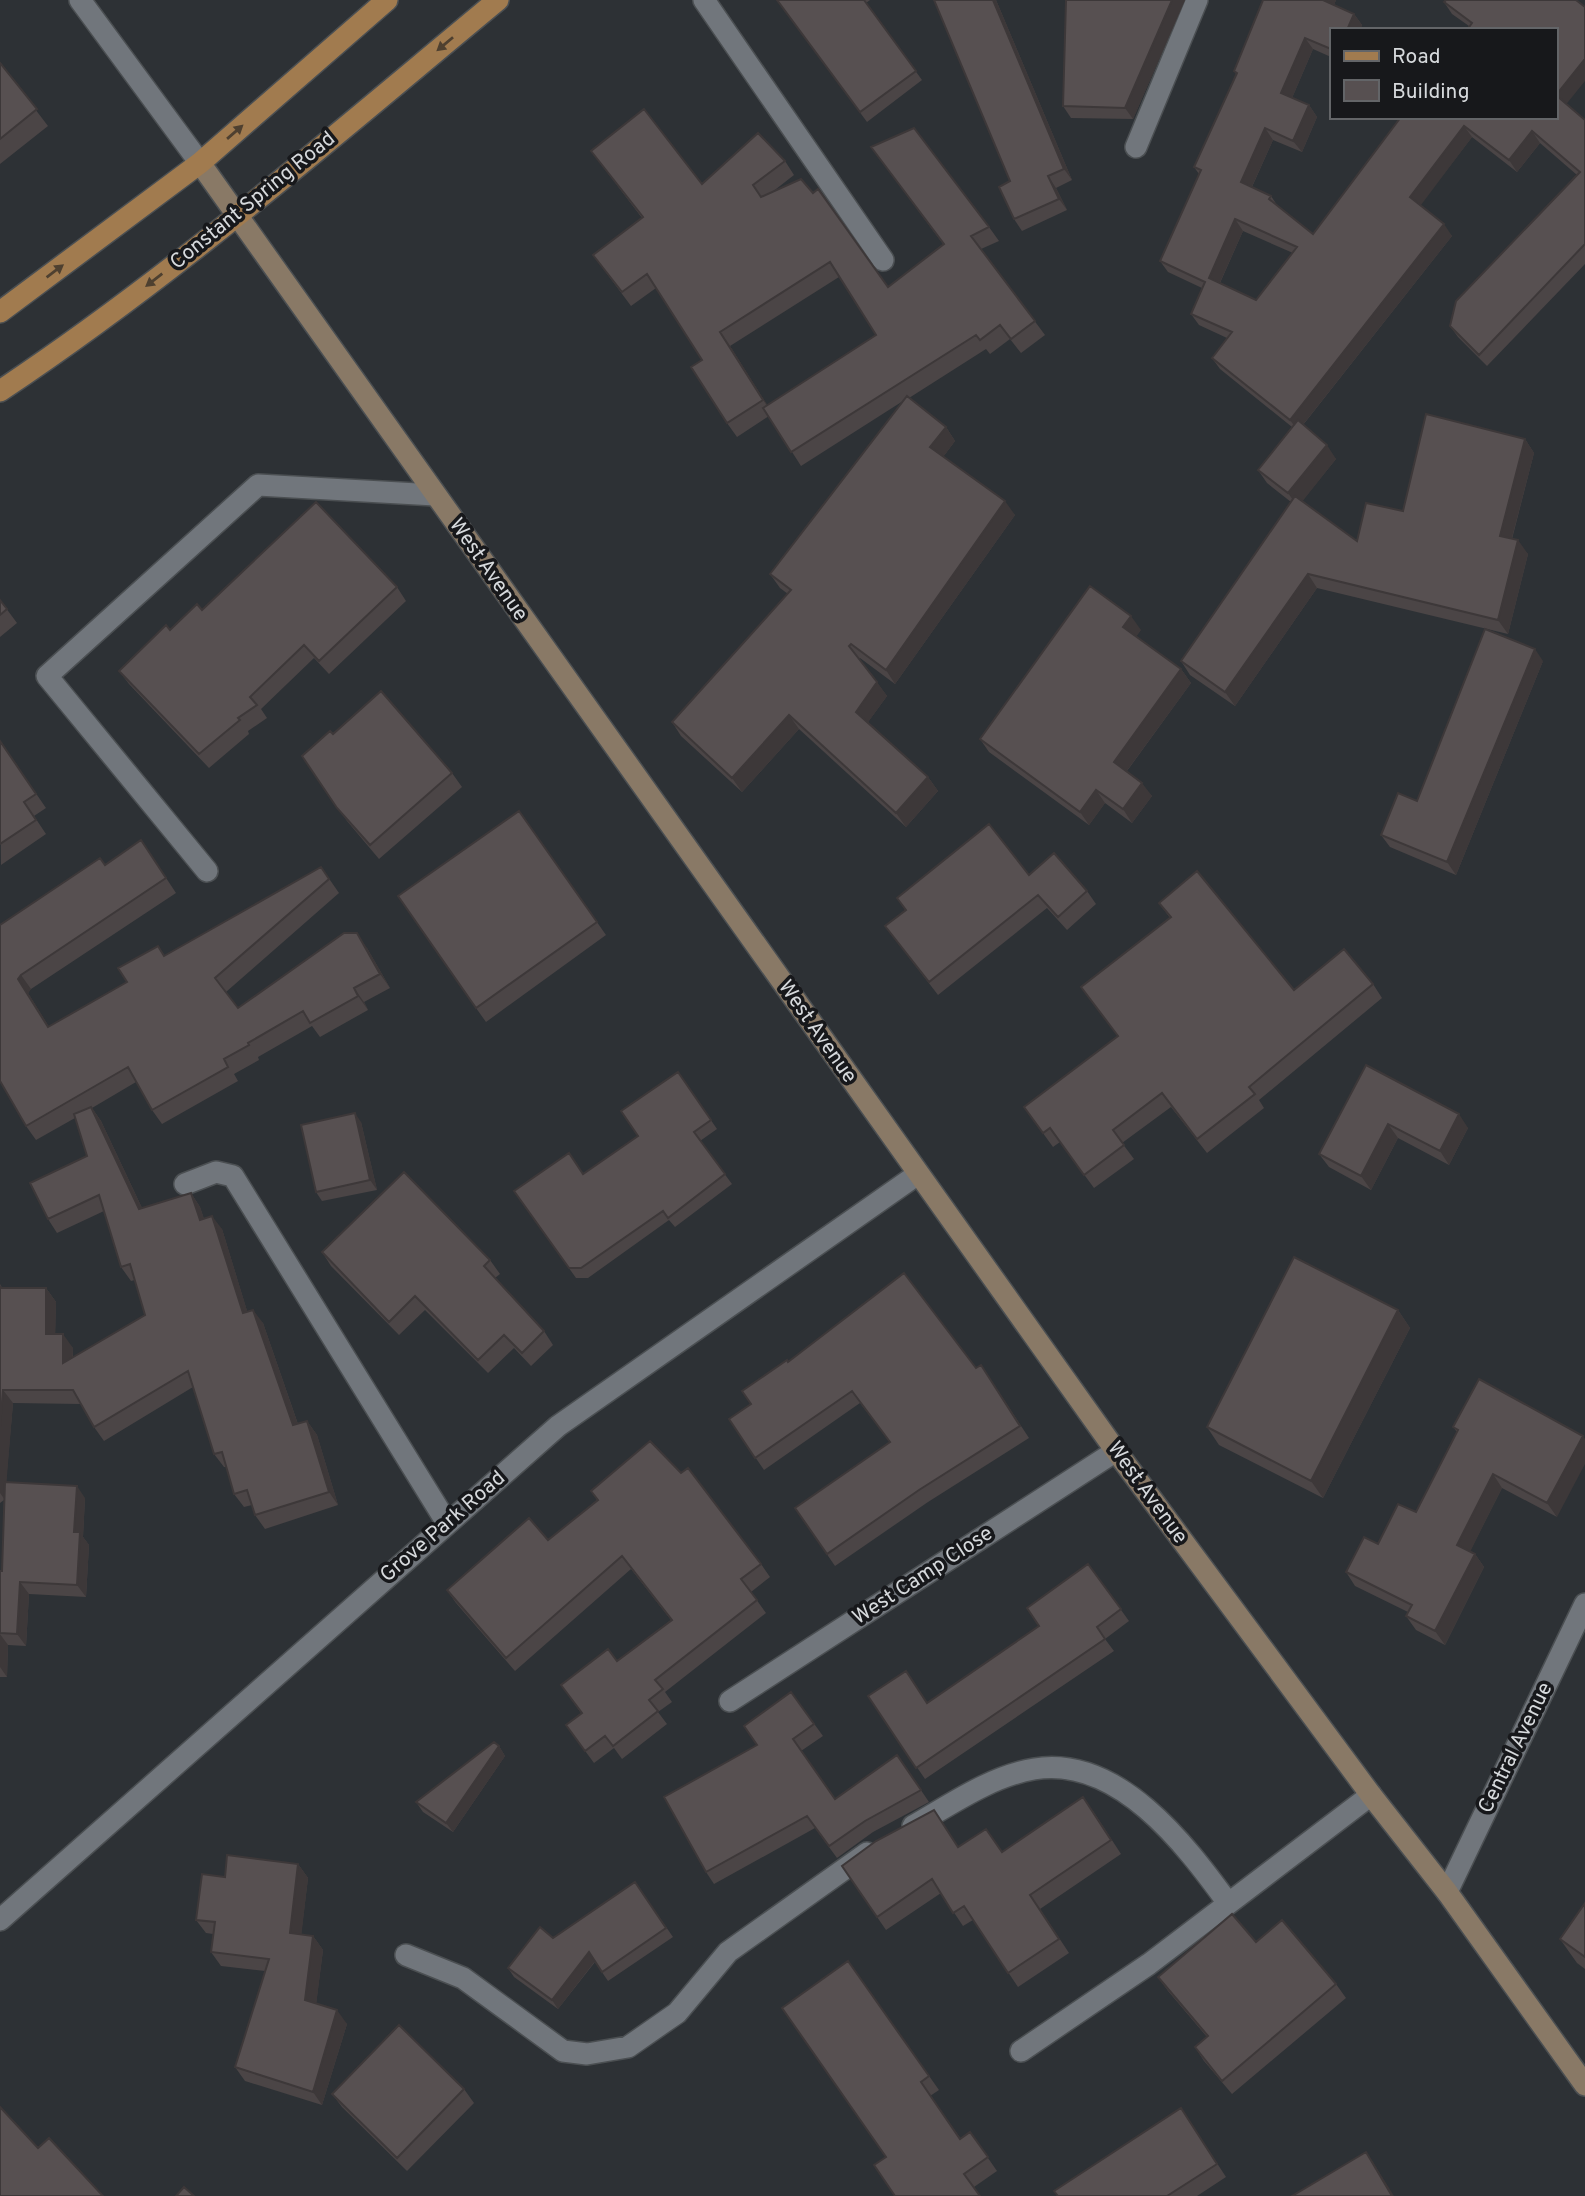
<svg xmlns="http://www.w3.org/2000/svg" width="1585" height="2196" viewBox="0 0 1585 2196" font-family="Overpass,sans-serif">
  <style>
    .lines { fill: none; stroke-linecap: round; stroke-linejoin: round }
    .street-casing { stroke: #4b4f52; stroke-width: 24 }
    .secondary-casing { stroke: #4b4f52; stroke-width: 24 }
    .primary-casing { stroke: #4b4f52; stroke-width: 24 }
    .street { stroke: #71767c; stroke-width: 21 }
    .secondary { stroke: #897966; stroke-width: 21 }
    .primary { stroke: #a17b4f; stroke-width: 21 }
    .wall { fill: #4b4546; fill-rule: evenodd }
    .shaded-wall { fill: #3d3839 }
    .building { fill: #575051; stroke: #3d3839; stroke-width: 2; fill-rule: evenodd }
    .oneway { fill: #4e4030 }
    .labels { text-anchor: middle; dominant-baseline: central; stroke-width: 7; stroke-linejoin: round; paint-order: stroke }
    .street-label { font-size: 21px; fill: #d6d9dc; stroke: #17181b }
  </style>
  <rect width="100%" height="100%" fill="#2d3135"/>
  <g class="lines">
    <g class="street-casing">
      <path id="street" d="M 80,0 L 200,163
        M 704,0 L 883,260
        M 1136,147 L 1197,0
        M 207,871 L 47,676 L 258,485 L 435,495
        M 185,1184 L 216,1172 L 233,1176 L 447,1523
        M 730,1701 L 1116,1451
        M 913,1826 C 950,1805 991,1776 1034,1769 C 1118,1755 1185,1844 1228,1903
        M 1447,1892 L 1585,1604
        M 0,1920 L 558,1426 L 918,1174
        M 406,1955 L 463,1978 L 563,2051 L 587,2054 L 628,2047 L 677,2013 L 728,1952 L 867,1853
        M 1021,2051 L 1149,1964 L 1371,1795"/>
    </g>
    <g class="secondary-casing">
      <path id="secondary" d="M 200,163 L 1116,1451 L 1371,1795 L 1447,1892 L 1585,2085"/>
    </g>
    <g class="primary-casing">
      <path id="primary" d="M 0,312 L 200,163 L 387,0
        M 0,391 C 176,274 335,135 498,0"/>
    </g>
    <use href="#street" class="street"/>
    <use href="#secondary" class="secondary"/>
    <use href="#primary" class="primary"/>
  </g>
  <path class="wall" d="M 777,0 L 870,0 L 866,3 L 922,80 L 867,122 Z
    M 934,0 L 996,0 L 1072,180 L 1056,188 L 1067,210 L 1022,231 L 1014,219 L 1010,181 Z
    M 1066,0 L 1185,0 L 1133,119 L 1071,118 L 1063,106 Z
    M 1263,0 L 1336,0 L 1334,5 L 1354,14 L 1362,25 L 1360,30 L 1331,30 L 1331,57 L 1313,49 L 1292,98 L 1309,105 L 1317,117 L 1302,152 L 1273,140 L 1252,187 L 1271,196 L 1277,205 L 1313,234 L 1469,26 L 1452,14 L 1444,2 L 1446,0 L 1585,120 L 1585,264 L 1487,366 L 1458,337 L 1450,326 L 1577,175 L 1540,143 L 1517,172 L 1472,137 L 1420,205 L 1452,236 L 1303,425 L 1336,459 L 1302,501 L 1357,541 L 1403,511 L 1525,439 L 1534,453 L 1512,539 L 1528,554 L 1508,634 L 1317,588 L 1235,706 L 1190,675 L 1181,661 L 1291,502 L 1267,483 L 1258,470 L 1292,427 L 1220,369 L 1212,358 L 1227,338 L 1199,325 L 1191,314 L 1202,288 L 1168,272 L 1160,261 L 1199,174 L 1194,167 L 1236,74 L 1234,71 ZM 1243,231 L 1293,253 L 1256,300 L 1220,283 Z
    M 0,63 L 48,126 L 0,164 Z
    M 871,147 L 989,227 L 999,241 L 981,249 L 1045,335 L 1021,353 L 1010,339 L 990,354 L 986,349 L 909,398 L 946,427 L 955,441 L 943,457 L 1015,515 L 895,684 L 860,658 L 859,659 L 887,696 L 868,722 L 928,777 L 938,791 L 906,827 L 799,729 L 742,792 L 681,736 L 672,722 L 788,594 L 780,588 L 770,574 L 903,401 L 801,466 L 769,416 L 737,437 L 727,423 L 702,360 L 656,288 L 631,306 L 593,255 L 642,218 L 591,151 L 702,184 L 785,161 L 794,175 L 771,193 L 888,287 L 943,244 ZM 839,277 L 876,335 L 767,405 L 730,346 Z
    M 397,587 L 406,601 L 329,674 L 314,658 L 261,709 L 267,718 L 248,731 L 249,734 L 209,768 L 129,684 L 119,671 L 170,630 L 202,610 Z
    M 0,600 L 17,623 L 0,637 Z
    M 1141,630 L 1136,636 L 1181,669 L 1191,683 L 1127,771 L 1152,796 L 1132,823 L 1105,803 L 1089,825 L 989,752 L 980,739 Z
    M 1543,661 L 1456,875 L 1390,847 L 1381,835 L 1417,801 Z
    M 0,741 L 46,808 L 34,816 L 46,834 L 1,865 Z
    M 302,756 L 452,773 L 462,787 L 379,859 L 347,821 Z
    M 519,811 L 606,935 L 486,1022 L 476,1008 Z
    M 141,840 L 176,893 L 31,989 L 28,993 L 49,1027 L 127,982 L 158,946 L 165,956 L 321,867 L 339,893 L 226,992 L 238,1008 L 367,948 L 390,988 L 364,1002 L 368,1010 L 320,1037 L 312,1026 L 258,1057 L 259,1060 L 234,1074 L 238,1081 L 162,1124 L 152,1110 L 136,1082 L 92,1108 L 101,1121 L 142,1208 L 191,1193 L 200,1207 L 204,1219 L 222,1229 L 247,1311 L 263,1323 L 298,1424 L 307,1421 L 317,1435 L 338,1505 L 265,1529 L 255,1515 L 252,1505 L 244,1507 L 234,1494 L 226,1467 L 224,1467 L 214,1454 L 193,1387 L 104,1441 L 94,1427 L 81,1404 L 13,1403 L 6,1482 L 85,1498 L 83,1537 L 89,1545 L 86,1597 L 29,1594 L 26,1646 L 8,1645 L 7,1677 L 0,1677 L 0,1571 L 2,1571 L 4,1500 L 0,1503 L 0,1284 L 2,1288 L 46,1288 L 56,1302 L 55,1334 L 73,1348 L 73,1358 L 145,1315 L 135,1280 L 131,1281 L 121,1267 L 104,1211 L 57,1233 L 48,1219 L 87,1156 L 75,1118 L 36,1140 L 26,1126 L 0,925 L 105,865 Z
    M 1029,875 L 1087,891 L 1096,904 L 1067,930 L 1047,908 L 938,995 L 885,926 L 905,910 L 897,898 Z
    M 1159,903 L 1294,990 L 1373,984 L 1382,998 L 1259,1100 L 1264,1108 L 1207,1153 L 1171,1107 L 1122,1143 L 1134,1159 L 1094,1188 L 1060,1142 L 1053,1147 L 1024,1107 L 1118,1036 L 1081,987 L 1170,918 Z
    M 1366,1065 L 1468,1128 L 1449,1165 L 1398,1138 L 1371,1190 L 1329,1167 L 1319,1154 Z
    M 678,1072 L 717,1129 L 700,1141 L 732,1184 L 675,1227 L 669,1220 L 588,1278 L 576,1278 L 514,1191 L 583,1174 L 638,1136 Z
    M 361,1122 L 377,1190 L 322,1201 L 316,1192 Z
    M 322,1252 L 490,1260 L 500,1274 L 495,1278 L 544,1331 L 553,1345 L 531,1366 L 514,1348 L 488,1373 L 425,1310 L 399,1335 L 331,1266 Z
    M 1398,1310 L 1410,1328 L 1323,1498 L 1219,1445 L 1207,1427 Z
    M 788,1362 L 976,1368 L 989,1377 L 1029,1438 L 928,1502 L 835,1566 L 795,1508 L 890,1442 L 860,1403 L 764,1470 L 729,1419 L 751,1404 Z
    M 1479,1379 L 1557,1517 L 1502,1488 L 1470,1551 L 1475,1554 L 1484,1567 L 1445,1645 L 1416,1630 L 1406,1616 L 1408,1612 L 1355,1586 L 1346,1572 L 1416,1512 L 1457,1432 L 1453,1427 Z
    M 591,1491 L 761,1564 L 770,1577 L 751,1592 L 766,1613 L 665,1692 L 672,1702 L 658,1712 L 667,1724 L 622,1759 L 614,1748 L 594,1763 L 566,1725 L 581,1713 L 561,1685 L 617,1661 L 671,1620 L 631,1569 L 515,1671 L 456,1603 L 447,1590 L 548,1540 L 597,1500 Z
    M 1088,1564 L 1129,1621 L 1105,1639 L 1114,1651 L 925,1779 L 868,1696 L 927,1703 L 1039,1626 Z
    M 791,1692 L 823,1736 L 801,1751 L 835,1799 L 897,1755 L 929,1802 L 873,1832 L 837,1858 L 815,1828 L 714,1884 L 706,1872 L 757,1745 Z
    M 499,1746 L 505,1756 L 453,1832 L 423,1812 L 416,1802 Z
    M 1093,1811 L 1121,1854 L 1040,1909 L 1069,1953 L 1018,1987 L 973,1920 L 963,1926 L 941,1893 L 886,1930 L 877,1917 L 959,1847 L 1002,1852 Z
    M 298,1864 L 308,1878 L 301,1935 L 313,1936 L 323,1950 L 316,2004 L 347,2024 L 322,2105 L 245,2081 L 235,2067 L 265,1971 L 221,1966 L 211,1952 L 213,1934 L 206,1933 L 196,1920 L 225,1877 Z
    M 635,1882 L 673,1937 L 608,1981 L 595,1962 L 558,2009 L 514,1977 L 508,1968 Z
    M 1585,1903 L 1585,1969 L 1577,1963 L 1560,1939 Z
    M 1256,1942 L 1336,1984 L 1346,1998 L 1232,2094 L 1204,2061 L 1195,2047 L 1207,2037 L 1168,1991 L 1158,1977 Z
    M 848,1961 L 939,2090 L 930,2096 L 961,2139 L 970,2132 L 997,2171 L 974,2187 L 886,2157 Z
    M 464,2089 L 474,2103 L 407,2171 L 342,2107 L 332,2094 Z
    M 1181,2108 L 1226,2177 L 1197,2196 L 1058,2196 Z"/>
  <path class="shaded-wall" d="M 993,0 L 996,0 L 1072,180 L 1064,169 Z
    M 1172,0 L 1185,0 L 1133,119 L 1125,108 Z
    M 1323,0 L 1336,0 L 1331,12 Z
    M 1354,14 L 1362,25 L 1360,30 L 1347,30 Z
    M 1305,38 L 1313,49 L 1289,105 L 1281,93 Z
    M 1585,59 L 1585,81 L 1564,107 L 1556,95 Z
    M 1309,105 L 1317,117 L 1302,152 L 1293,141 Z
    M 1464,126 L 1472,137 L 1418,209 L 1410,197 Z
    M 1265,128 L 1273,140 L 1249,193 L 1241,182 Z
    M 1532,131 L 1540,143 L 1517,172 L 1509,160 Z
    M 1048,176 L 1056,188 L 1067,210 L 1059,199 Z
    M 1235,219 L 1243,231 L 1217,289 L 1209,278 Z
    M 1444,224 L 1452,236 L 1298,431 L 1290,420 Z
    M 720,332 L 730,346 L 773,414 L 763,400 Z
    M 946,427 L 955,441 L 940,461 L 930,447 Z
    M 1525,439 L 1534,453 L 1509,549 L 1500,536 Z
    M 1327,445 L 1336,459 L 1298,507 L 1288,493 Z
    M 1005,501 L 1015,515 L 895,684 L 886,670 Z
    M 1518,540 L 1528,554 L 1508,634 L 1498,620 Z
    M 1308,574 L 1317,588 L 1235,706 L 1225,692 Z
    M 1131,616 L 1141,630 L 1133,641 L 1123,627 Z
    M 1535,649 L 1543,661 L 1456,875 L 1447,862 Z
    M 1181,669 L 1191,683 L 1123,776 L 1114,762 Z
    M 877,682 L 887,696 L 866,725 L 856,712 Z
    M 789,715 L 799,729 L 742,792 L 732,778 Z
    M 928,777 L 938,791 L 906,827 L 896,813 Z
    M 1142,783 L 1152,796 L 1132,823 L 1123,809 Z
    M 1096,790 L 1105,803 L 1089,825 L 1080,812 Z
    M 357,933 L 367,948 L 390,988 L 380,974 Z
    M 21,975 L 31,989 L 28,993 L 58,1041 L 18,979 Z
    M 354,988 L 364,1002 L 368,1010 L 358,996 Z
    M 91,1107 L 101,1121 L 149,1223 L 139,1209 Z
    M 355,1113 L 361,1122 L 377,1190 L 370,1180 Z
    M 1459,1114 L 1468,1128 L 1449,1165 L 1440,1151 Z
    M 1388,1124 L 1398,1138 L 1371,1190 L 1361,1176 Z
    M 191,1193 L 200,1207 L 209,1234 L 200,1220 Z
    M 212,1216 L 222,1229 L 252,1327 L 243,1313 Z
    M 46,1288 L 56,1302 L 55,1348 L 46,1334 Z
    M 253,1310 L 263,1323 L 303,1439 L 293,1425 Z
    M 1398,1310 L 1410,1328 L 1323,1498 L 1311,1481 Z
    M 63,1334 L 73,1348 L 72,1377 L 63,1363 Z
    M 3,1390 L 13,1403 L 5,1500 L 0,1493 L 0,1427 Z
    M 307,1421 L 317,1435 L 338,1505 L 329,1492 Z
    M 1583,1436 L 1585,1439 L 1585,1464 L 1557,1517 L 1547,1503 Z
    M 1493,1474 L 1502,1488 L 1467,1558 L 1457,1545 Z
    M 77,1486 L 85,1498 L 83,1537 L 89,1545 L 86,1597 L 77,1585 L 74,1532 Z
    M 1475,1554 L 1484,1567 L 1445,1645 L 1435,1631 Z
    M 20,1582 L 29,1594 L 26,1646 L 17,1634 Z
    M 0,1634 L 8,1645 L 7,1677 L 0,1667 Z
    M 499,1746 L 505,1756 L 453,1832 L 446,1823 Z
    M 298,1864 L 308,1878 L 300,1947 L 290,1933 Z
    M 313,1936 L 323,1950 L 315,2014 L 305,2000 Z
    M 589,1952 L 595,1961 L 558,2009 L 552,2000 Z
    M 337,2010 L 347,2024 L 322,2105 L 313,2092 Z
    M 1366,2152 L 1373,2162 L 1394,2196 L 1392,2196 Z"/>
  <path class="building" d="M 777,0 L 864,0 L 916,71 L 860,112 Z
    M 934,0 L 993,0 L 1064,169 L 1048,176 L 1059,199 L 1014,219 L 999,187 L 1010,181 Z
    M 1066,0 L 1172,0 L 1125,108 L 1063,106 Z
    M 1263,0 L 1323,0 L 1354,14 L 1347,30 L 1331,30 L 1331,49 L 1305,38 L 1281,93 L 1309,105 L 1293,141 L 1265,128 L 1241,182 L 1271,196 L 1269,199 L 1313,234 L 1401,117 L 1555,117 L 1555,30 L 1467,30 L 1472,23 L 1444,2 L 1446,0 L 1576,0 L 1585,7 L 1585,59 L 1556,95 L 1585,120 L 1585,244 L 1479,355 L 1450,326 L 1456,301 L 1580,172 L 1532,131 L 1509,160 L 1464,126 L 1410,197 L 1444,224 L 1290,420 L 1212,358 L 1232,332 L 1191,314 L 1205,282 L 1160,261 L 1201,170 L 1194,167 L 1237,73 L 1234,71 ZM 1235,219 L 1297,247 L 1256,300 L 1209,278 Z
    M 0,63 L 37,109 L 0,139 Z
    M 644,109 L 702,184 L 758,133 L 785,161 L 753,185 L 761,197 L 801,179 L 813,193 L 818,189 L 888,287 L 944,244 L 871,147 L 914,128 L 989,227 L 971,236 L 1035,321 L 1011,339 L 1000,325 L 980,340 L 976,335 L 791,452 L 763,408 L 876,335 L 830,262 L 720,332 L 763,400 L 727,423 L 691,367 L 702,360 L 647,274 L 622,292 L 593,255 L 643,217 L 591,151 Z
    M 907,396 L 946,427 L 930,447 L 1005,501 L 886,670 L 851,644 L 849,646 L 877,682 L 856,712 L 928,777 L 896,813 L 789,715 L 732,778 L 672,722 L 791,590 L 770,574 Z
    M 1426,414 L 1525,439 L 1500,536 L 1518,540 L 1498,620 L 1308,574 L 1225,692 L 1181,661 L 1295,496 L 1357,541 L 1366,503 L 1403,511 Z
    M 1298,420 L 1327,445 L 1288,493 L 1258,470 Z
    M 316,502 L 397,587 L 319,661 L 304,645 L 250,697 L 257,705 L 238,718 L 240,720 L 199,754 L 119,671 L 166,625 L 170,630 L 197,604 L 202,610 Z
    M 1090,586 L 1131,616 L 1123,627 L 1181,669 L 1114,762 L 1142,783 L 1123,809 L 1096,790 L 1080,812 L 980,739 Z
    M 0,600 L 7,609 L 0,615 Z
    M 1485,629 L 1535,649 L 1447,862 L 1381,835 L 1398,793 L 1417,801 Z
    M 381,691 L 452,773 L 370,845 L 337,808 L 302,756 L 330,731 L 333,734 Z
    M 0,741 L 36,794 L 24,802 L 36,820 L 0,844 Z
    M 519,811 L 597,922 L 476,1008 L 398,896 Z
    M 989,824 L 1029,875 L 1054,853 L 1087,891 L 1058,917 L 1038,895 L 929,982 L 885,926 L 906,910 L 897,898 Z
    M 141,840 L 166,878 L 21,975 L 18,979 L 48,1027 L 127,982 L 118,968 L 158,946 L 164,956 L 321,867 L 329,879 L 215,978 L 238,1008 L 344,933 L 357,933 L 380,974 L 354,988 L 358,996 L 310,1023 L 303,1011 L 248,1043 L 249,1045 L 224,1059 L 228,1067 L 152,1110 L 128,1067 L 26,1126 L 0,1081 L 0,925 L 100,858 L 105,865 Z
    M 1197,871 L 1294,990 L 1344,949 L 1373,984 L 1249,1087 L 1255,1094 L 1197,1139 L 1162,1093 L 1113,1130 L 1124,1145 L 1084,1175 L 1050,1128 L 1043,1133 L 1024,1107 L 1118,1036 L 1081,987 L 1171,917 L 1159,903 Z
    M 1366,1065 L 1459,1114 L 1440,1151 L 1388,1124 L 1361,1176 L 1319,1154 Z
    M 678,1072 L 711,1120 L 694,1132 L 725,1174 L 668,1218 L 663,1211 L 581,1268 L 569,1268 L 514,1191 L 569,1153 L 583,1174 L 638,1136 L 621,1111 Z
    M 91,1107 L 139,1209 L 191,1193 L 200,1220 L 212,1216 L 243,1313 L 253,1310 L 293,1425 L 307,1421 L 329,1492 L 255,1515 L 247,1490 L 234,1494 L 222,1452 L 214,1454 L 188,1371 L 94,1427 L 73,1390 L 3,1390 L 0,1427 L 0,1286 L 1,1288 L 46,1288 L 46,1334 L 63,1334 L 63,1363 L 145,1315 L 130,1264 L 121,1267 L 99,1195 L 48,1219 L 30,1183 L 87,1156 L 74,1114 Z
    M 355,1113 L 370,1180 L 316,1192 L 301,1125 Z
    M 404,1172 L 490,1260 L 484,1266 L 544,1331 L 522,1353 L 504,1335 L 478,1360 L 415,1296 L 389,1322 L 322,1252 Z
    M 1294,1257 L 1398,1310 L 1311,1481 L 1207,1427 Z
    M 904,1273 L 976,1368 L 981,1365 L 1020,1426 L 919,1490 L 827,1554 L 795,1508 L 890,1442 L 852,1391 L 755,1458 L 729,1419 L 751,1404 L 742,1391 L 787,1360 L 788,1362 Z
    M 1479,1379 L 1583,1436 L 1547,1503 L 1493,1474 L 1457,1545 L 1475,1554 L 1435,1631 L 1406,1616 L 1412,1605 L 1346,1572 L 1364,1537 L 1378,1544 L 1398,1504 L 1416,1512 L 1458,1430 L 1453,1427 Z
    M 650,1441 L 681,1473 L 688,1468 L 761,1564 L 741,1579 L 757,1600 L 655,1680 L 663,1689 L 649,1700 L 658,1711 L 613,1746 L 605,1736 L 585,1751 L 566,1725 L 582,1713 L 561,1685 L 608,1649 L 617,1661 L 672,1620 L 622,1556 L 506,1658 L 447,1590 L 529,1518 L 548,1540 L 598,1500 L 591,1491 Z
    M 5,1482 L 77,1486 L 74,1532 L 80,1532 L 77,1585 L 20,1582 L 17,1634 L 0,1633 L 0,1571 L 2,1571 Z
    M 1088,1564 L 1121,1609 L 1097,1627 L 1105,1639 L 916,1768 L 868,1696 L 906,1671 L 927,1703 L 1039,1626 L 1027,1608 Z
    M 791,1692 L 814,1724 L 793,1739 L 835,1799 L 897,1755 L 921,1790 L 865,1821 L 829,1846 L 807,1816 L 706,1872 L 664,1797 L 757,1745 L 744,1726 Z
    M 494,1742 L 499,1746 L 446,1823 L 416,1802 Z
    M 1083,1797 L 1111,1840 L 1030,1895 L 1059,1939 L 1008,1973 L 964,1906 L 953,1913 L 932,1879 L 877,1917 L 842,1866 L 876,1841 L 934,1810 L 958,1847 L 986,1829 L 1002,1852 Z
    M 227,1855 L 298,1864 L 290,1933 L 313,1936 L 305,2000 L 337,2010 L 313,2092 L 235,2067 L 269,1959 L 211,1952 L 215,1922 L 196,1920 L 202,1874 L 225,1877 Z
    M 635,1882 L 666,1928 L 602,1972 L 589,1952 L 552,2000 L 508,1968 L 540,1927 L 553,1938 Z
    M 1585,1903 L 1585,1957 L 1560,1939 Z
    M 1232,1914 L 1256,1942 L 1282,1920 L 1336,1984 L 1222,2081 L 1195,2047 L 1208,2036 L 1158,1977 Z
    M 848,1961 L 929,2076 L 921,2082 L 960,2139 L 970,2132 L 988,2157 L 964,2174 L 980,2196 L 895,2196 L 874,2165 L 886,2157 L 782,2008 Z
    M 399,2025 L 464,2089 L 397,2158 L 332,2094 Z
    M 0,2107 L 38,2148 L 49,2138 L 103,2196 L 0,2196 Z
    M 1181,2108 L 1217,2164 L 1167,2196 L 1058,2196 L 1054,2191 Z
    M 1366,2152 L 1392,2196 L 1292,2196 Z
    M 184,2187 L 194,2196 L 176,2196 Z"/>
  <defs><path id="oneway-solid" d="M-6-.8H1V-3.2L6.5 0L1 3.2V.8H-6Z" transform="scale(1.75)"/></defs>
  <g class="oneway">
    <use href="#oneway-solid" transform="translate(445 44) rotate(140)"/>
    <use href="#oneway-solid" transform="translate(235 132) rotate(-41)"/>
    <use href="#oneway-solid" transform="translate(55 271) rotate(-37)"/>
    <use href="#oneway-solid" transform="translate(154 280) rotate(142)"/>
  </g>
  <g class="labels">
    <g class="street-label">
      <text transform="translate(253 201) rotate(-39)">Constant Spring Road</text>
      <text transform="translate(488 570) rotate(55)">West Avenue</text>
      <text transform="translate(817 1032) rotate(55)">West Avenue</text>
      <text transform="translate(1147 1493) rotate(54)">West Avenue</text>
      <text transform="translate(443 1527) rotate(-41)">Grove Park Road</text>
      <text transform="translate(923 1576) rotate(-33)">West Camp Close</text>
      <text transform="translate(1516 1748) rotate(-64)">Central Avenue</text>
    </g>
  </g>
  <rect x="1330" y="28" width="228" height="91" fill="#17181b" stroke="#636568" stroke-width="2"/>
  <rect x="1344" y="51" width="35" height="10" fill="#a17b4f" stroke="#636568" stroke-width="2"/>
  <text x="1392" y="63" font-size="21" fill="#d6d9dc">Road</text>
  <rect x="1344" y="80" width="35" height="21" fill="#575051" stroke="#636568" stroke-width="2"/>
  <text x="1392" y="98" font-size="21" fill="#d6d9dc">Building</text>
</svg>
